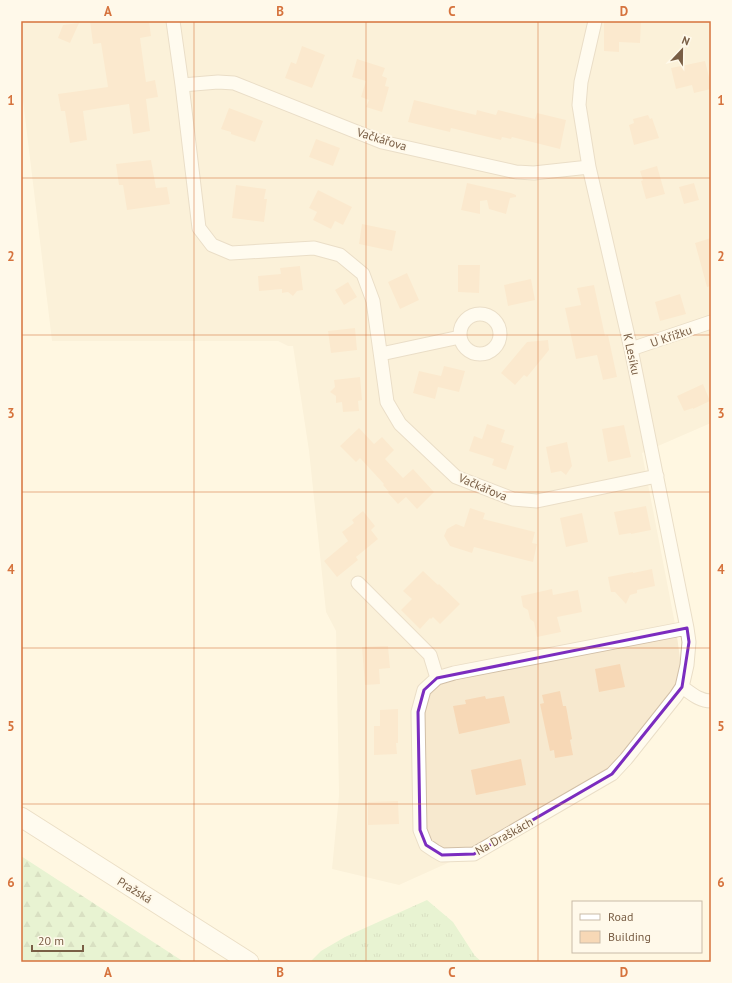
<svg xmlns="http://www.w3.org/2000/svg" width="732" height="983" viewBox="0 0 732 983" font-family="'PT Sans',sans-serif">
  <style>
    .residential { fill: #f7e9cf }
    .grass { fill: url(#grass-tufts) }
    .forest { fill: url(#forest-firs) }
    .building { fill: #f7d8b6 }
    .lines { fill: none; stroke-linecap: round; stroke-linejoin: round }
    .street-casing { stroke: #d1bfa7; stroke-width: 15 }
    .secondary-casing { stroke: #d4c0a3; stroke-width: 21 }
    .street { stroke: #fff; stroke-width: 13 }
    .secondary { stroke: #fff; stroke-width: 19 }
    .marked { fill: none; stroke: #7b2cbf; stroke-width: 3; stroke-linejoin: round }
    .grid { fill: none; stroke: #d6733d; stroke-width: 1; stroke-opacity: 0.55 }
    .labels { text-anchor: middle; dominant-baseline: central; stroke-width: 4; stroke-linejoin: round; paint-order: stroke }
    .street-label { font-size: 12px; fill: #795e45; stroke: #fff9ea }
    .neatline { fill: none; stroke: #d6733d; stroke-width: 1.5 }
    .grid-label { font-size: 13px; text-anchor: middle; font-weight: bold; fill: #d6733d }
  </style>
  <defs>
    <pattern id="grass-tufts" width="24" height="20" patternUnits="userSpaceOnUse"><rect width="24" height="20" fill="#ccedbe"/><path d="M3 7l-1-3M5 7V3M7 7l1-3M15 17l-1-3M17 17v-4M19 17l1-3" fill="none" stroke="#aac39c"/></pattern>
    <pattern id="forest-firs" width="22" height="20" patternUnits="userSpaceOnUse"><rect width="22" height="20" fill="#ccedbe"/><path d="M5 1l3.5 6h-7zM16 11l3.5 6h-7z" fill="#aac39c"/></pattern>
  </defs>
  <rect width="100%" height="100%" fill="#fff7e1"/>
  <path class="residential" d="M 21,21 L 711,21 L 711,423 L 642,453 L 676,629 L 682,673 L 676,692 L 628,757 L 470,853 L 399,885 L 332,869 L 339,795 L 336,631 L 326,612 L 309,451 L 293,346 L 288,346 L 278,341 L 52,341 L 21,84 Z"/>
  <path class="grass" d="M 427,900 L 453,922 L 475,956 L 482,962 L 310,962 L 321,951 L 345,937 Z"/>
  <path class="forest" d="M 21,856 L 184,962 L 21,962 Z"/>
  <path class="building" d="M 90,21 L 149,21 L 151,36 L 140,38 L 146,82 L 155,80 L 158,97 L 146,99 L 150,131 L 133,134 L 129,104 L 101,108 L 83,111 L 87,140 L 70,143 L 65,111 L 61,111 L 58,94 L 108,87 L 101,43 L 93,44 Z
    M 604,21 L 641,21 L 640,43 L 619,42 L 619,52 L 604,51 Z
    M 79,23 L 70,43 L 58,38 L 63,25 Z
    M 302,46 L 325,55 L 312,88 L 285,78 L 291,62 L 296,64 Z
    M 357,59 L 385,68 L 382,76 L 387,78 L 385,86 L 389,87 L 382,112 L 366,107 L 369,100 L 361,97 L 366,81 L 352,77 Z
    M 705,61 L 711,85 L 711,89 L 694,93 L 692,85 L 676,89 L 671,68 Z
    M 414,100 L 476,115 L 477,110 L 496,115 L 498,110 L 535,119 L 537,113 L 566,120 L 560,149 L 512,137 L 511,139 L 502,137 L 501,140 L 451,128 L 450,132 L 408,122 Z
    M 229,108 L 263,121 L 255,142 L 231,134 L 231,132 L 221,129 Z
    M 648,115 L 650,119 L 652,118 L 659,138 L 634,145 L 629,125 L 634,123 L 633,119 Z
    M 316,139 L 340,148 L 333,166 L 309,157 Z
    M 151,160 L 156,188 L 167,187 L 170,204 L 127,210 L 123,185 L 119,185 L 116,164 Z
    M 657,166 L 665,194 L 646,199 L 641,181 L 643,180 L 640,171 Z
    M 467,183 L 511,193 L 516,195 L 516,197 L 510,198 L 506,214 L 489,209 L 487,200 L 480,201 L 480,214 L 461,210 Z
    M 694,183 L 699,200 L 684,204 L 679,187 Z
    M 236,185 L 266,189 L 264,199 L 267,199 L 264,222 L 232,218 Z
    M 318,190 L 352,207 L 343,225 L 335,221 L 331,229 L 313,220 L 317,212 L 309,208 Z
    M 362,224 L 396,231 L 392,251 L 359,244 Z
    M 711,238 L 711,286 L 707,287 L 695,243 Z
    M 458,265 L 480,265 L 479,293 L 458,292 Z
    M 300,266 L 303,290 L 297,291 L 293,296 L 288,292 L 282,293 L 282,289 L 259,291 L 258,276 L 281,274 L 280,268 Z
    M 407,273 L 419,300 L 400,309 L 388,282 Z
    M 531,279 L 535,300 L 508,306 L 504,285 Z
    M 348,282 L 357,297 L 344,305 L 335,290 Z
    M 594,285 L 605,336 L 608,335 L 617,377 L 603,380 L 597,355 L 576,359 L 565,308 L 581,305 L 577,288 Z
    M 680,294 L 686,314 L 660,321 L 655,302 Z
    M 355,328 L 357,350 L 331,353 L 328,331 Z
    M 548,340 L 549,350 L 527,377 L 524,375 L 515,385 L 501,373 L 527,342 Z
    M 444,366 L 465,371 L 459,392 L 438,387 L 435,399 L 413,393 L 419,371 L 441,376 Z
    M 360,377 L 362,400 L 358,401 L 359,411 L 343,412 L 342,402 L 336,403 L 336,396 L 330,392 L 335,387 L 334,380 Z
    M 703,384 L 710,401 L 693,409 L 693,408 L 684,411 L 677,396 Z
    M 487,424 L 505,430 L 501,442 L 514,446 L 506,470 L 492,465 L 494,459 L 469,451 L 474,436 L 482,439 Z
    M 624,425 L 631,457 L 608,462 L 602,429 Z
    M 359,428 L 374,444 L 382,437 L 394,450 L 385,459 L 403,478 L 413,469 L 434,492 L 417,509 L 406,497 L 398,504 L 388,493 L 389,492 L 383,485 L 384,484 L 360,458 L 356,462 L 340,446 Z
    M 567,442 L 572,466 L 566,475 L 561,471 L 551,473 L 546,447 Z
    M 646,506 L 651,530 L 631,534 L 631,533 L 619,535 L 614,512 Z
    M 470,508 L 485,513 L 483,519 L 535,532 L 532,543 L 537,544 L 533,562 L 474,547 L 472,553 L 450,546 L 444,536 L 447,529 L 456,524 L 464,527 Z
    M 363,511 L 375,526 L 371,530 L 378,539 L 356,557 L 358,560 L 337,577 L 324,561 L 348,541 L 342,532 L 354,523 L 352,520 Z
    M 582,513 L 588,542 L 566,547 L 560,518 Z
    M 652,569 L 655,586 L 637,590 L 637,593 L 630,595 L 626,604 L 615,592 L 611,592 L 608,577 L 633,572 L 633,573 Z
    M 423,571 L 438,585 L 439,584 L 460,604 L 440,624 L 433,617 L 431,619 L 430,618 L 420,629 L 401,610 L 412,599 L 403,591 Z
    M 552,589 L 553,595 L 578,590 L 582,612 L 557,617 L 561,632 L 537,637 L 534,622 L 530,619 L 528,610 L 523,607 L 521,596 Z
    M 380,646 L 388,646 L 390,668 L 379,669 L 380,684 L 365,685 L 362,647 Z
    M 620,664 L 625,687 L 599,692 L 595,669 Z
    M 560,691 L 563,706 L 566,706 L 572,739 L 570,740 L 573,755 L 555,758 L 554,750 L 550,751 L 540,704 L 544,703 L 542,695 Z
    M 485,696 L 486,699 L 504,696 L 510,723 L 459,734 L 453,706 L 466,704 L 465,700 Z
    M 398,709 L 398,743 L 396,743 L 397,754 L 374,755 L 374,726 L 380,726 L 380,710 Z
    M 521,759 L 526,785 L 476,795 L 471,770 Z
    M 398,801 L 399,824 L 368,825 L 368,802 Z"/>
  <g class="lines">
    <g class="street-casing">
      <path id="street" d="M 173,21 L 182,85 L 199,228 L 212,245 L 231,253 L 314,248 L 340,255 L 363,274 L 373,301 L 387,402 L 400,424 L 456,477 L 513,499 L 537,501 L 657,476
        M 595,21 L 581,82 L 579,105 L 589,167 L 631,349 L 687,628 L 689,642 L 687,665 L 682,687 L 676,696 L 626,759 L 612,774 L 474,854 L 442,855 L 435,851 L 426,845 L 420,830 L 418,712 L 424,690 L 437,678 L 454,673 L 687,628
        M 182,85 L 218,82 L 234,83 L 382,142 L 516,172 L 534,173 L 589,167
        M460 334a20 20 0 1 1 40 0a20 20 0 1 1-40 0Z
        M 631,349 L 711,322
        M 381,354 L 460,337
        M 358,583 L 430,655 L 437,678
        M 682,687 C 691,693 699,701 711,701"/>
    </g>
    <g class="secondary-casing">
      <path id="secondary" d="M 21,817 L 249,962"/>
    </g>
    <use href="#street" class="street"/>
    <use href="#secondary" class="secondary"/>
  </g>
  <path d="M0 0H732V983H0ZM 687,628 L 689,642 L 682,687 L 612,774 L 474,854 L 442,855 L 426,845 L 420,830 L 418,712 L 424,690 L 437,678 Z" fill="#fff7e1" fill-opacity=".55" fill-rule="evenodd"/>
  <path class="marked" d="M 687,628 L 689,642 L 682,687 L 612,774 L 474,854 L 442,855 L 426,845 L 420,830 L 418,712 L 424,690 L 437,678 Z"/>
  <path class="grid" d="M 194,21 L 194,962M 366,21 L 366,962M 538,21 L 538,962M 21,178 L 711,178M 21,335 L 711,335M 21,492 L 711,492M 21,648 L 711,648M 21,804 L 711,804"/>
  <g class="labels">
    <g class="street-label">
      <text transform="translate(382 139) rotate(17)">Vačkářova</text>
      <text transform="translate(671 336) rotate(-19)">U Křížku</text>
      <text transform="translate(632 354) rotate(78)">K Lesíku</text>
      <text transform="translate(483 487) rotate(23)">Vačkářova</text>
      <text transform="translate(504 836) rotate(-29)">Na Draškách</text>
      <text transform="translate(135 890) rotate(32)">Pražská</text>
    </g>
  </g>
  <rect width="732" height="983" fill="none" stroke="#fff9ea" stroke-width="44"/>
  <rect x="572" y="901" width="130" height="52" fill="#fff9ea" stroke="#c9bba8"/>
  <rect x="580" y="914" width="20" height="6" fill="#ffffff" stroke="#c9bba8"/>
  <text x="608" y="921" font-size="12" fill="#795e45">Road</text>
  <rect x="580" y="931" width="20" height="12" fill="#f7d8b6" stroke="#c9bba8"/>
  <text x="608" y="941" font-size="12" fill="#795e45">Building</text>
  <g transform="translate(682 50) rotate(22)" stroke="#fff9ea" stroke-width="3" paint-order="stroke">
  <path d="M0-3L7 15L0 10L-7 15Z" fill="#795e45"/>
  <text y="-6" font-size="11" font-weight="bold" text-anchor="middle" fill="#795e45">N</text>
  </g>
  <path d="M32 945v6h51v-6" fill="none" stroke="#795e45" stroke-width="2"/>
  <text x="38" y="945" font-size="12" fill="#795e45" stroke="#fff9ea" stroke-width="3" paint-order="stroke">20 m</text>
  <rect x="22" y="22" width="688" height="939" class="neatline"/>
  <g class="grid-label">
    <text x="108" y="16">A</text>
    <text x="280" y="16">B</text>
    <text x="452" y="16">C</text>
    <text x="624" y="16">D</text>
    <text x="11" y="105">1</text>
    <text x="721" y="105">1</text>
    <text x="11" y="261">2</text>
    <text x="721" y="261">2</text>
    <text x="11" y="418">3</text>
    <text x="721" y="418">3</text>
    <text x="11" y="574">4</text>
    <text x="721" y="574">4</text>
    <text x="11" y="731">5</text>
    <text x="721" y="731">5</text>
    <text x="11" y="887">6</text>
    <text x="721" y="887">6</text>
    <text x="108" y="977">A</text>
    <text x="280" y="977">B</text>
    <text x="452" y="977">C</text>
    <text x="624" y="977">D</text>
  </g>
</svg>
